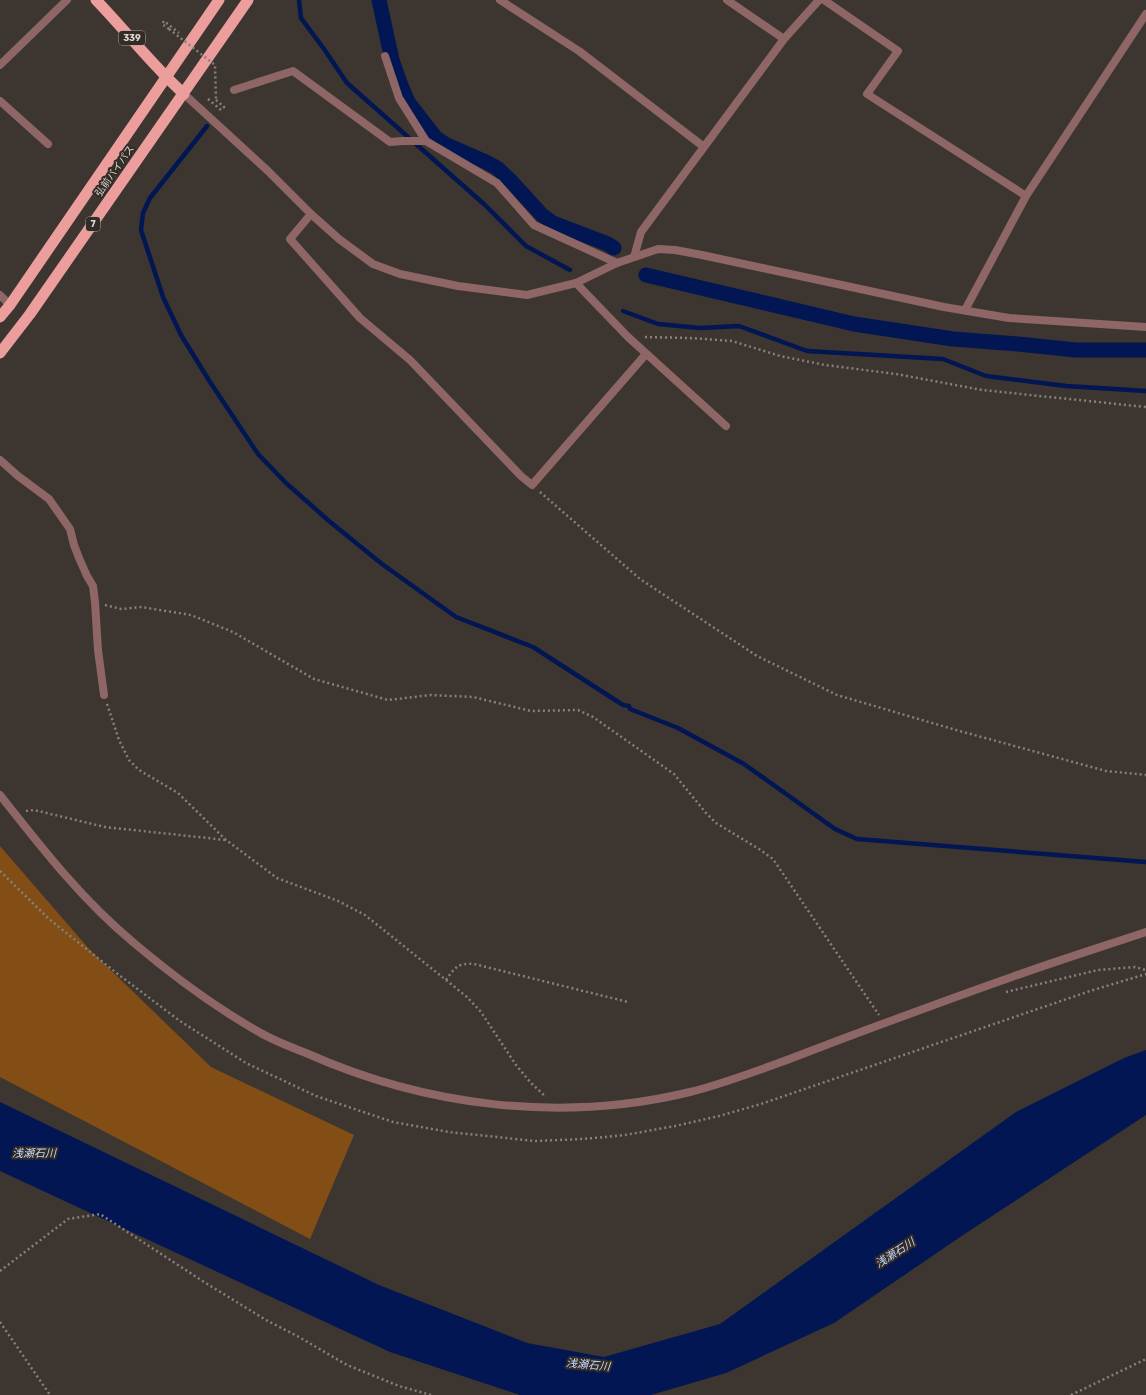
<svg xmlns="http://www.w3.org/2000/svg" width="1146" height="1395" viewBox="0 0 1146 1395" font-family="Rubik,'Noto Sans JP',sans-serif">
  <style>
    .green { fill: #824e16 }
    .water { fill: #021653 }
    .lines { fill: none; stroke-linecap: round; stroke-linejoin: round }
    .stream { stroke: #021653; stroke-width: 4.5 }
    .canal { stroke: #021653; stroke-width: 15 }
    .path { stroke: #87817c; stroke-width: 2.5; stroke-dasharray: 2 3; stroke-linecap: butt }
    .minor { stroke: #8d6665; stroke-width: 8 }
    .tertiary { stroke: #8d6665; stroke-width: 8 }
    .trunk { stroke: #ec9e9c; stroke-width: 11 }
    .path-bridge { stroke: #87817c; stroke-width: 2.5; stroke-dasharray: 2 3; stroke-linecap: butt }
    .labels { text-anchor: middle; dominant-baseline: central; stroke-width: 4; stroke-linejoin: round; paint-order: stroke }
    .shield { fill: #332b25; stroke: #a9a39e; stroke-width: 1 }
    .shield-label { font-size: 9px; font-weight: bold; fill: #dbd6d2 }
    .street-label { font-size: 10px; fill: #dbd6d2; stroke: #332b25 }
    .water-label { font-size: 11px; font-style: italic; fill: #c1d5fb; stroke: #332b25 }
  </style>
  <rect width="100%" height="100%" fill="#3d352f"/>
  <path class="green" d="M 0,846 L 90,950 L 211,1067 L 354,1135 L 310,1239 L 0,1077 Z"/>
  <path class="water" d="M 1146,1050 L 1146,1115 L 966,1233 L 834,1323 L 726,1373 L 651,1395 L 520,1395 L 390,1352 L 0,1171 L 0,1102 L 379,1285 L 527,1343 L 604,1357 L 720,1324 L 1016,1112 L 1124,1058 Z"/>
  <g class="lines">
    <path class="stream" d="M 299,0 L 301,18 L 324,49 L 347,83 L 485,205 L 526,246 L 570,270
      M 207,126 L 150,198 L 143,213 L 141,230 L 163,297 L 181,335 L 210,382 L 258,454 L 286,483 L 329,521 L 382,564 L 456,617 L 533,647 L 623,705 L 629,706 L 630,709 L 678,728 L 744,764 L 835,829 L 857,839 L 1146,862
      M 623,311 L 658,324 L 700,328 L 739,326 L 807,351 L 943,359 L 986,376 L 1066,386 L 1146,391"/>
    <path class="canal" d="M 379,0 L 392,60 L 400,83 L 408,102 L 436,138 L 445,144 L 486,162 L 497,168 L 510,180 L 542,215 L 553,223 L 608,244 L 614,248
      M 646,275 L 854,324 L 953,339 L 1018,344 L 1076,350 L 1146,350"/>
    <path class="path" d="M 169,29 L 162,24 L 164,21 L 179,33
      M 208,99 L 221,110 L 224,107 L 216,100
      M 645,337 L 690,338 L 732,341 L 780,356 L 825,365 L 896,374 L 982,390 L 1146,407
      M 540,492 L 640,579 L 757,656 L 837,695 L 956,730 L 1106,771 L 1146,775
      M 105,605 L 121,609 L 141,607 L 191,615 L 233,632 L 314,679 L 388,700 L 431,695 L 473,697 L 531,711 L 578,710 L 593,717 L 674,774 L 706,813 L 716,823 L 759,849 L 773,859 L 879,1015
      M 107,704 L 119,740 L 129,760 L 139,770 L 178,793 L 226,840 L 277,878 L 338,901 L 365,915 L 446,980 L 467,997 L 481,1012 L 516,1065 L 531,1083 L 546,1097
      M 26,811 L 34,810 L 105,827 L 226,840
      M 0,871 L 49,919 L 119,975 L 180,1021 L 246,1063 L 316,1096 L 393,1122 L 449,1132 L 535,1141 L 583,1139 L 625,1135 L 675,1126 L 719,1116 L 761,1104 L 1090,991 L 1146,974
      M 446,980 C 455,967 458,963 474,964 L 628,1002
      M 1006,992 L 1098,970 L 1135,967 L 1146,970
      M 0,1271 L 68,1219 L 100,1214 L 204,1282 L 266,1320 L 299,1337 L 347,1365 L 399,1386 L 431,1395
      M 0,1322 L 50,1395
      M 1071,1395 L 1146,1359"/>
    <path class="minor" d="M 500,0 L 579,51 L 704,147
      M 727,0 L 784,39
      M 824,0 L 898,51 L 867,94 L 1026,196 L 965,310
      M 385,56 L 399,98 L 426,141 L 497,183 L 534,225 L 617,263
      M 0,65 L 67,0
      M 234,90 L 293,71 L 390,142 L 403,141 L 426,141
      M 0,101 L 48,144
      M 1026,196 L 1146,14
      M 311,214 L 290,239 L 360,318 L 410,360 L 521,476 L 532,485 L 646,354
      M 634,257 L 641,232 L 784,39 L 819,0
      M 576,283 L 628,337 L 726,426
      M 0,295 L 10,305
      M 0,460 L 18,476 L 49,499 L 70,529 L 74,545 L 79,558 L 87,576 L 93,586 L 95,602 L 98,650 L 104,695
      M 0,795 C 41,847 82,900 134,943 C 173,976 215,1007 259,1032 C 274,1041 291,1047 306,1053 C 427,1107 562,1123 690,1092 C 719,1085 748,1074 776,1064 C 806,1053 836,1041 866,1030 C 915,1012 963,994 1012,977 C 1056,961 1101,947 1146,932"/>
    <path class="tertiary" d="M 184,94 L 268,171 L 311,214 L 339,239 L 373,264 L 400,274 L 458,286 L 527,295 L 576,283 L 617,263 L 658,249 L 675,250 L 702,255 L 944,307 L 1009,318 L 1146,327"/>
    <path class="trunk" d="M 96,0 C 126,31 152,65 184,94
      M 0,317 L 10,305 L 219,0
      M 0,353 L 30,314 L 248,0"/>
    <path class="path-bridge" d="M 169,29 L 215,65 L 216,100"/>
  </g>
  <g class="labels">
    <g class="shield">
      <rect x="119" y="31" width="26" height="14" rx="3"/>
      <rect x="86" y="217" width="14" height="14" rx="3"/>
    </g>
    <g class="shield-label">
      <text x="132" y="38">339</text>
      <text x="93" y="224">7</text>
    </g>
    <g class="street-label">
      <text transform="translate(115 171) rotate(-55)">弘前バイパス</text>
    </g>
    <g class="water-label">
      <text x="34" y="1153">浅瀬石川</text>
      <text transform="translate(895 1253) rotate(-33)">浅瀬石川</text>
      <text transform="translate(588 1365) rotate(5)">浅瀬石川</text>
    </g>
  </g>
</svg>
